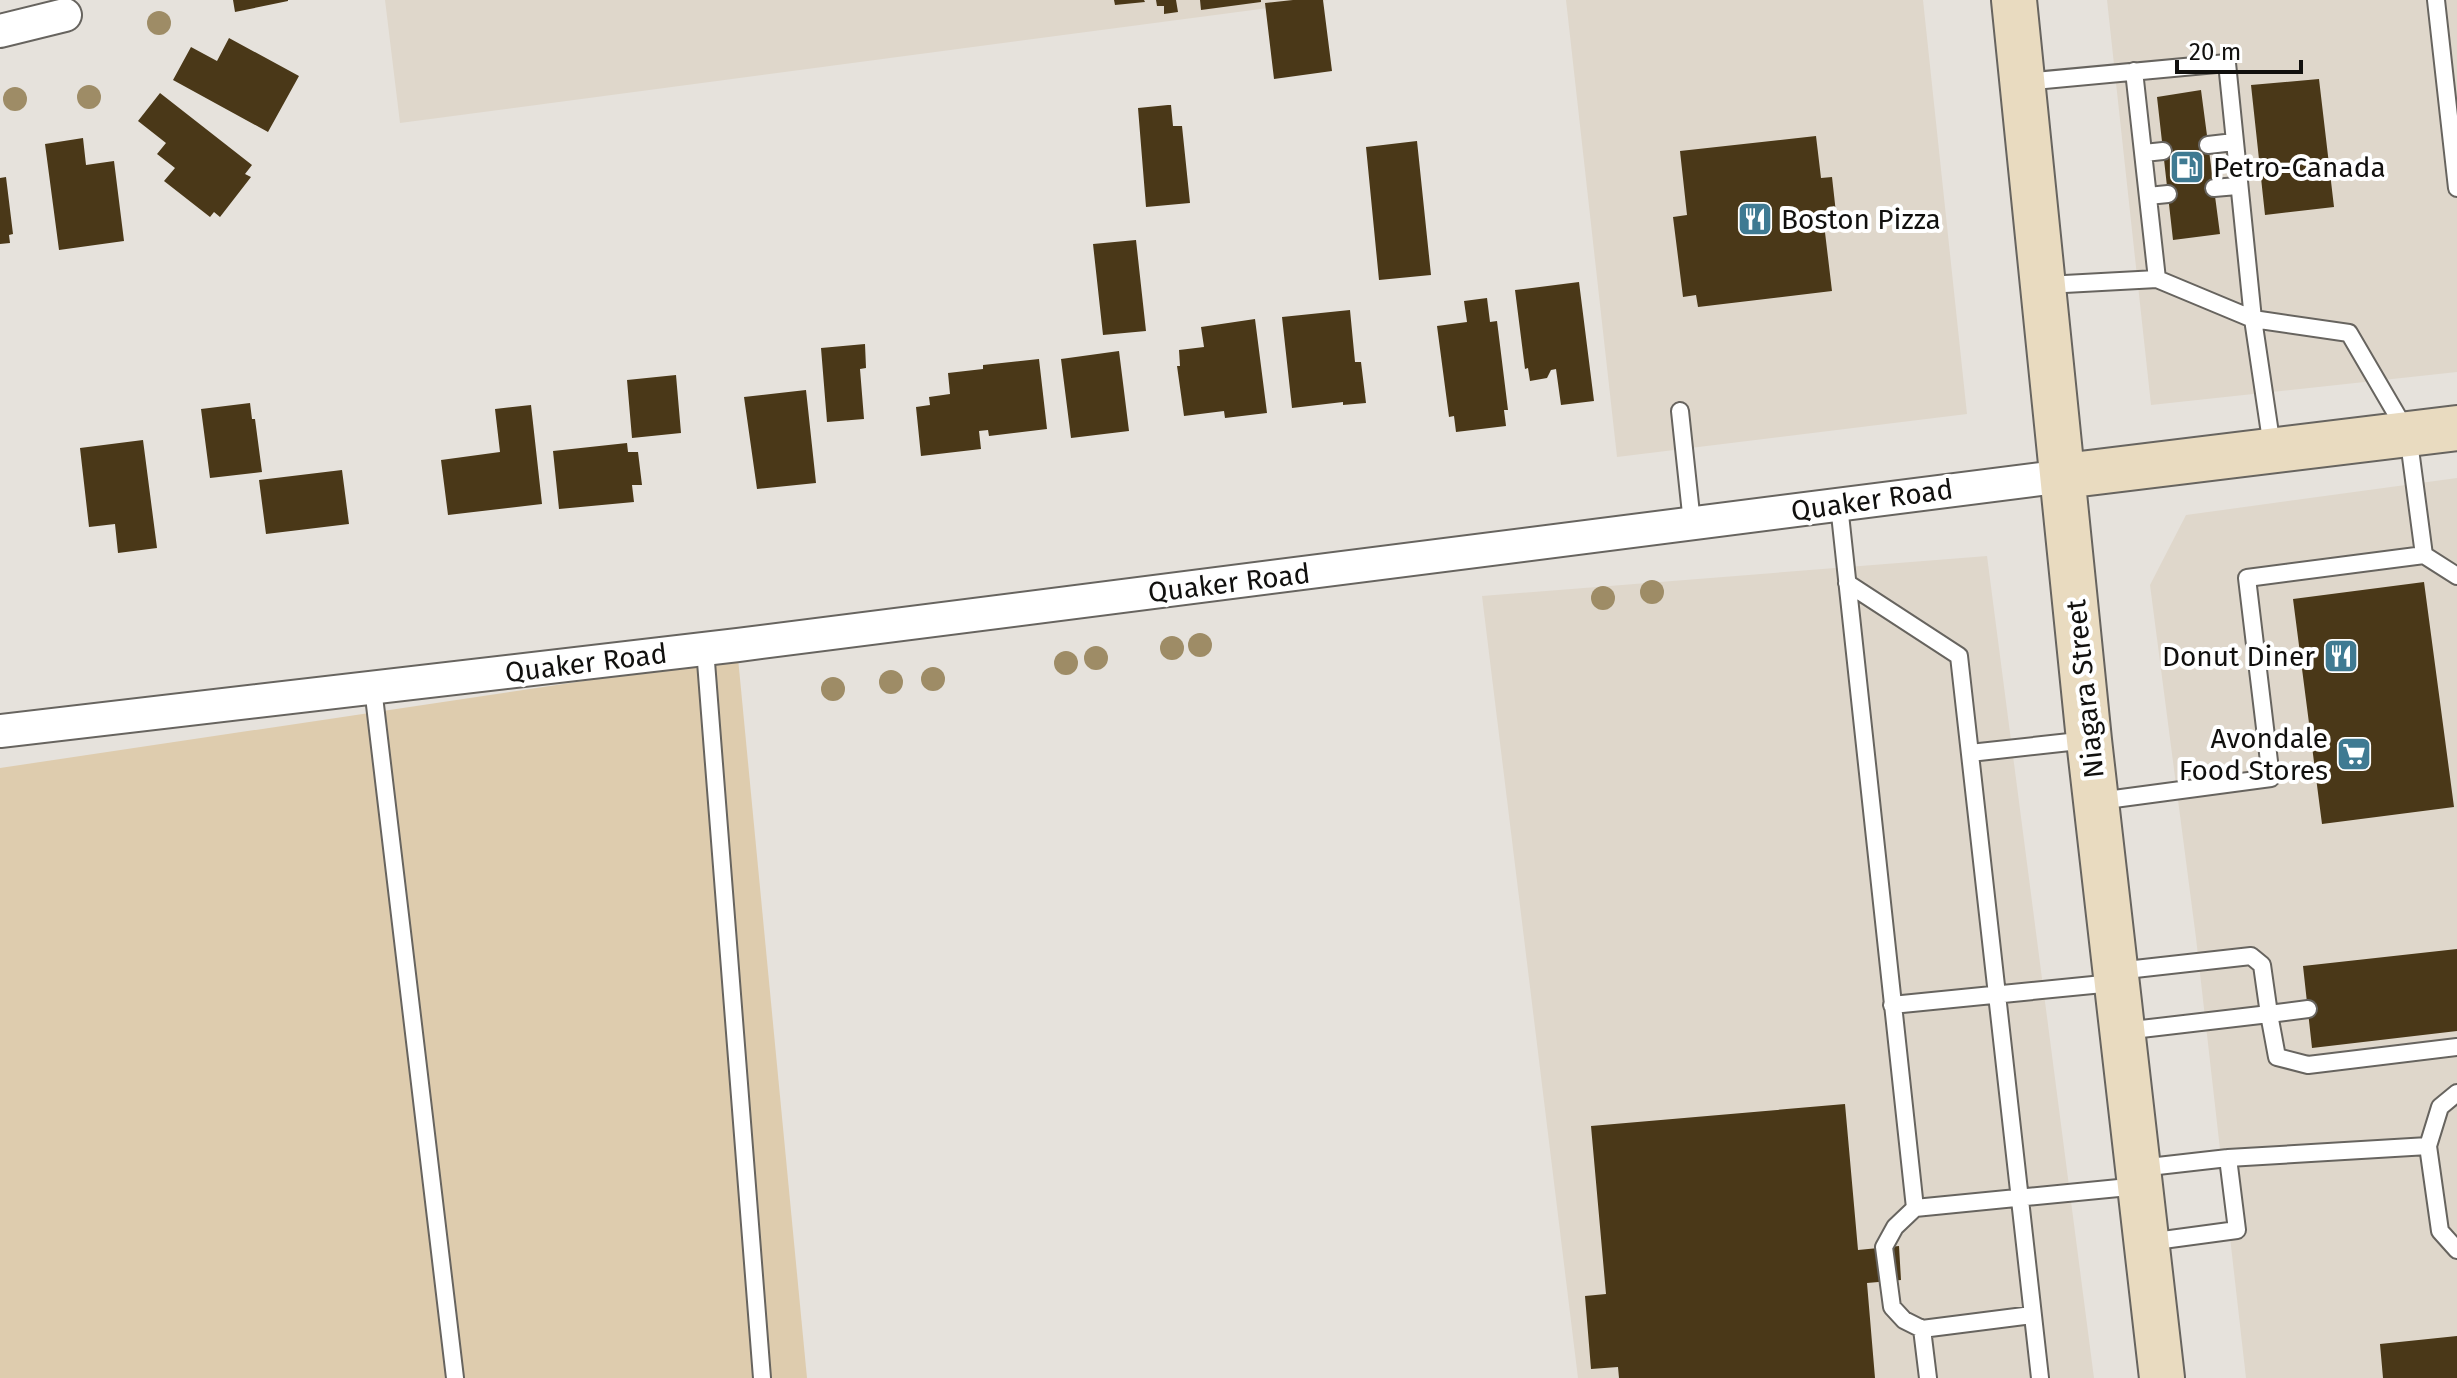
<svg xmlns="http://www.w3.org/2000/svg" width="2457" height="1378" viewBox="0 0 2457 1378" font-family="'Fira Sans',sans-serif">
  <style>
    .built { fill: #dfd7cb }
    .green { fill: #deccae }
    .building { fill: #4a3818 }
    .lines { fill: none; stroke-linecap: round; stroke-linejoin: round }
    .lane-casing { stroke: #67645f; stroke-width: 20 }
    .street-casing { stroke: #67645f; stroke-width: 36 }
    .secondary-casing { stroke: #67645f; stroke-width: 48 }
    .lane { stroke: #fff; stroke-width: 16 }
    .street { stroke: #fff; stroke-width: 32 }
    .secondary { stroke: #e9dbc0; stroke-width: 44 }
    .tree { fill: #9e8c66 }
    .labels { text-anchor: middle; dominant-baseline: central; stroke-width: 8; stroke-linejoin: round; paint-order: stroke }
    .poi-label { font-size: 28px; fill: #11100e; stroke: #fff; text-anchor: start }
    .street-label { font-size: 28px; fill: #11100e; stroke: #fff }
  </style>
  <rect width="100%" height="100%" fill="#e6e2dc"/>
  <path class="built" d="M 385,0 L 1328,0 L 400,123 Z
    M 1566,0 L 1923,0 L 1967,414 L 1617,457 Z
    M 2107,0 L 2457,0 L 2457,372 L 2151,405 Z
    M 2457,478 L 2457,1378 L 2246,1378 L 2196,938 L 2150,585 L 2186,515 Z
    M 1987,556 L 2094,1378 L 1578,1378 L 1482,596 Z"/>
  <path class="green" d="M 738,658 L 807,1378 L 0,1378 L 0,768 Z"/>
  <path class="building" d="M 233,0 L 288,0 L 288,1 L 235,12 Z
    M 1114,0 L 1144,0 L 1145,2 L 1115,5 Z
    M 1156,0 L 1176,0 L 1178,12 L 1164,14 L 1164,6 L 1157,6 Z
    M 1200,0 L 1261,0 L 1261,2 L 1201,10 Z
    M 1293,0 L 1323,0 L 1332,71 L 1274,79 L 1265,3 Z
    M 229,38 L 299,76 L 268,132 L 173,80 L 191,47 L 217,61 Z
    M 2319,79 L 2334,207 L 2265,215 L 2251,85 Z
    M 2201,90 L 2220,234 L 2173,240 L 2157,97 Z
    M 160,93 L 252,165 L 245,174 L 251,177 L 220,217 L 214,212 L 210,217 L 164,181 L 175,168 L 157,154 L 166,143 L 138,121 Z
    M 1168,105 L 1171,105 L 1173,126 L 1182,126 L 1190,203 L 1146,207 L 1138,108 Z
    M 1816,136 L 1821,178 L 1832,177 L 1837,222 L 1824,224 L 1832,291 L 1698,307 L 1696,295 L 1683,297 L 1673,217 L 1687,215 L 1680,151 Z
    M 83,138 L 86,165 L 114,161 L 124,241 L 59,250 L 45,144 Z
    M 1417,141 L 1431,275 L 1379,280 L 1366,147 Z
    M 6,177 L 13,234 L 9,235 L 10,243 L 0,244 L 0,178 Z
    M 1136,240 L 1146,331 L 1103,335 L 1093,244 Z
    M 1579,282 L 1594,401 L 1561,405 L 1556,369 L 1551,370 L 1547,378 L 1530,381 L 1528,368 L 1525,369 L 1515,290 Z
    M 1487,298 L 1490,322 L 1497,321 L 1508,410 L 1504,410 L 1506,426 L 1456,432 L 1454,416 L 1449,417 L 1437,326 L 1467,322 L 1464,301 Z
    M 1350,310 L 1355,362 L 1361,362 L 1366,403 L 1343,405 L 1343,402 L 1292,408 L 1282,317 Z
    M 1255,319 L 1267,413 L 1225,418 L 1224,411 L 1184,416 L 1177,366 L 1180,366 L 1179,350 L 1204,347 L 1201,327 Z
    M 865,344 L 866,368 L 860,369 L 864,419 L 827,422 L 821,348 Z
    M 1119,351 L 1129,431 L 1071,438 L 1061,359 Z
    M 1039,359 L 1047,429 L 989,436 L 988,430 L 979,431 L 981,449 L 921,456 L 916,407 L 930,405 L 929,397 L 950,394 L 948,373 L 983,369 L 983,365 Z
    M 676,375 L 681,433 L 632,438 L 627,380 Z
    M 806,390 L 816,483 L 757,489 L 744,397 Z
    M 250,403 L 252,419 L 255,419 L 262,472 L 210,478 L 201,409 Z
    M 531,405 L 542,504 L 448,515 L 441,460 L 500,452 L 495,409 Z
    M 143,440 L 157,548 L 118,553 L 115,524 L 89,527 L 80,448 Z
    M 627,443 L 628,452 L 638,452 L 642,485 L 632,485 L 634,502 L 559,509 L 553,451 Z
    M 342,470 L 349,524 L 266,534 L 259,480 Z
    M 2424,582 L 2454,807 L 2322,824 L 2293,599 Z
    M 2457,949 L 2457,1031 L 2312,1048 L 2303,966 Z
    M 1845,1104 L 1858,1250 L 1899,1246 L 1901,1280 L 1867,1283 L 1875,1378 L 1619,1378 L 1618,1367 L 1591,1369 L 1585,1296 L 1606,1294 L 1591,1126 Z
    M 2457,1336 L 2457,1378 L 2383,1378 L 2380,1344 Z"/>
  <g class="lines">
    <g class="lane-casing">
      <path id="lane" d="M 2436,0 L 2457,188
        M 2134,71 L 2157,279
        M 2023,82 L 2227,63 L 2253,319 L 2157,279 L 2046,285
        M 2208,145 L 2234,142
        M 2144,153 L 2163,151
        M 2214,188 L 2237,186
        M 2148,196 L 2168,194
        M 1680,411 L 1692,523
        M 2272,447 L 2253,319 L 2349,333 L 2408,434 L 2424,555
        M 1839,505 L 1915,1208
        M 1847,583 L 1959,656 L 2040,1378
        M 705,649 L 762,1378
        M 373,688 L 455,1378
        M 1970,753 L 2088,740
        M 2099,801 L 2271,778 L 2247,578 L 2424,555 L 2457,576
        M 2117,971 L 2251,956 L 2262,965 L 2269,1014 L 2124,1031
        M 1892,1005 L 2113,983
        M 2308,1009 L 2269,1014 L 2277,1057 L 2308,1065 L 2457,1047
        M 2428,1146 L 2440,1107 L 2457,1093
        M 2140,1168 L 2228,1158 L 2428,1146 L 2440,1231 L 2457,1250
        M 2148,1242 L 2237,1230 L 2228,1158
        M 1922,1329 L 1904,1320 L 1892,1307 L 1884,1247 L 1895,1227 L 1915,1208 L 2139,1186
        M 1928,1378 L 1922,1329 L 2032,1315"/>
    </g>
    <g class="street-casing">
      <path id="street" d="M 0,31 L 65,15
        M 0,731 L 738,645 L 2064,476"/>
    </g>
    <g class="secondary-casing">
      <path id="secondary" d="M 2014,0 L 2089,740 L 2162,1378
        M 2064,476 L 2457,428"/>
    </g>
    <use href="#lane" class="lane"/>
    <use href="#street" class="street"/>
    <use href="#secondary" class="secondary"/>
  </g>
  <g class="tree">
    <circle cx="159" cy="23" r="12"/>
    <circle cx="89" cy="97" r="12"/>
    <circle cx="15" cy="99" r="12"/>
    <circle cx="1652" cy="592" r="12"/>
    <circle cx="1603" cy="598" r="12"/>
    <circle cx="1200" cy="645" r="12"/>
    <circle cx="1172" cy="648" r="12"/>
    <circle cx="1096" cy="658" r="12"/>
    <circle cx="1066" cy="663" r="12"/>
    <circle cx="933" cy="679" r="12"/>
    <circle cx="891" cy="682" r="12"/>
    <circle cx="833" cy="689" r="12"/>
  </g>
  <defs>
    <g id="fuel-square" transform="scale(1.8)"><rect x="-9" y="-9" width="18" height="18" rx="4" fill="#3f7a92" stroke="#fff"/><path d="M-5.5-6h7V0h2V4h1.3V-2.5L3-4.5l.8-.8L6-3V5H2.5V1h-1V6h-7ZM-4.2-4.7v3.2H.2V-4.7Z" fill="#fff"/></g>
    <g id="restaurant-square" transform="scale(1.8)"><rect x="-9" y="-9" width="18" height="18" rx="4" fill="#3f7a92" stroke="#fff"/><path d="M-5-6h1v4h1v-4h1v4h1v-4h1v5L-1.5 .5V6h-2V.5L-5-1ZM5-6V6H3V1.5H1.5Q1.5-4 5-6Z" fill="#fff"/></g>
    <g id="supermarket-square" transform="scale(1.8)"><rect x="-9" y="-9" width="18" height="18" rx="4" fill="#3f7a92" stroke="#fff"/><path d="M-6-5.5h2.5l.6 2H6L4.5 2H-2.5L-4.4-4H-6ZM-1.5 3.2a1.3 1.3 0 1 0 .1 0ZM3 3.2a1.3 1.3 0 1 0 .1 0Z" fill="#fff"/></g>
  </defs>
  <g fill-rule="evenodd">
    <use href="#fuel-square" x="2187" y="167"/>
    <use href="#restaurant-square" x="1755" y="219"/>
    <use href="#restaurant-square" x="2341" y="656"/>
    <use href="#supermarket-square" x="2354" y="754"/>
  </g>
  <g class="labels">
    <g class="poi-label">
      <text x="2213" y="167">Petro-Canada</text>
      <text x="1781" y="219">Boston Pizza</text>
      <text x="2315" y="656" text-anchor="end">Donut Diner</text>
      <text x="2328" y="738" text-anchor="end">Avondale<tspan x="2328" dy="32">Food Stores</tspan></text>
    </g>
    <g class="street-label">
      <text transform="translate(1872 500) rotate(-8)">Quaker Road</text>
      <text transform="translate(1229 583) rotate(-7)">Quaker Road</text>
      <text transform="translate(586 663) rotate(-7)">Quaker Road</text>
      <text transform="translate(2085 689) rotate(-96)">Niagara Street</text>
    </g>
  </g>
  <path d="M2177 60v12h124v-12" fill="none" stroke="#11100e" stroke-width="4"/>
  <text x="2189" y="60" font-size="24" fill="#11100e" stroke="#ffffff" stroke-width="6" paint-order="stroke">20 m</text>
</svg>
